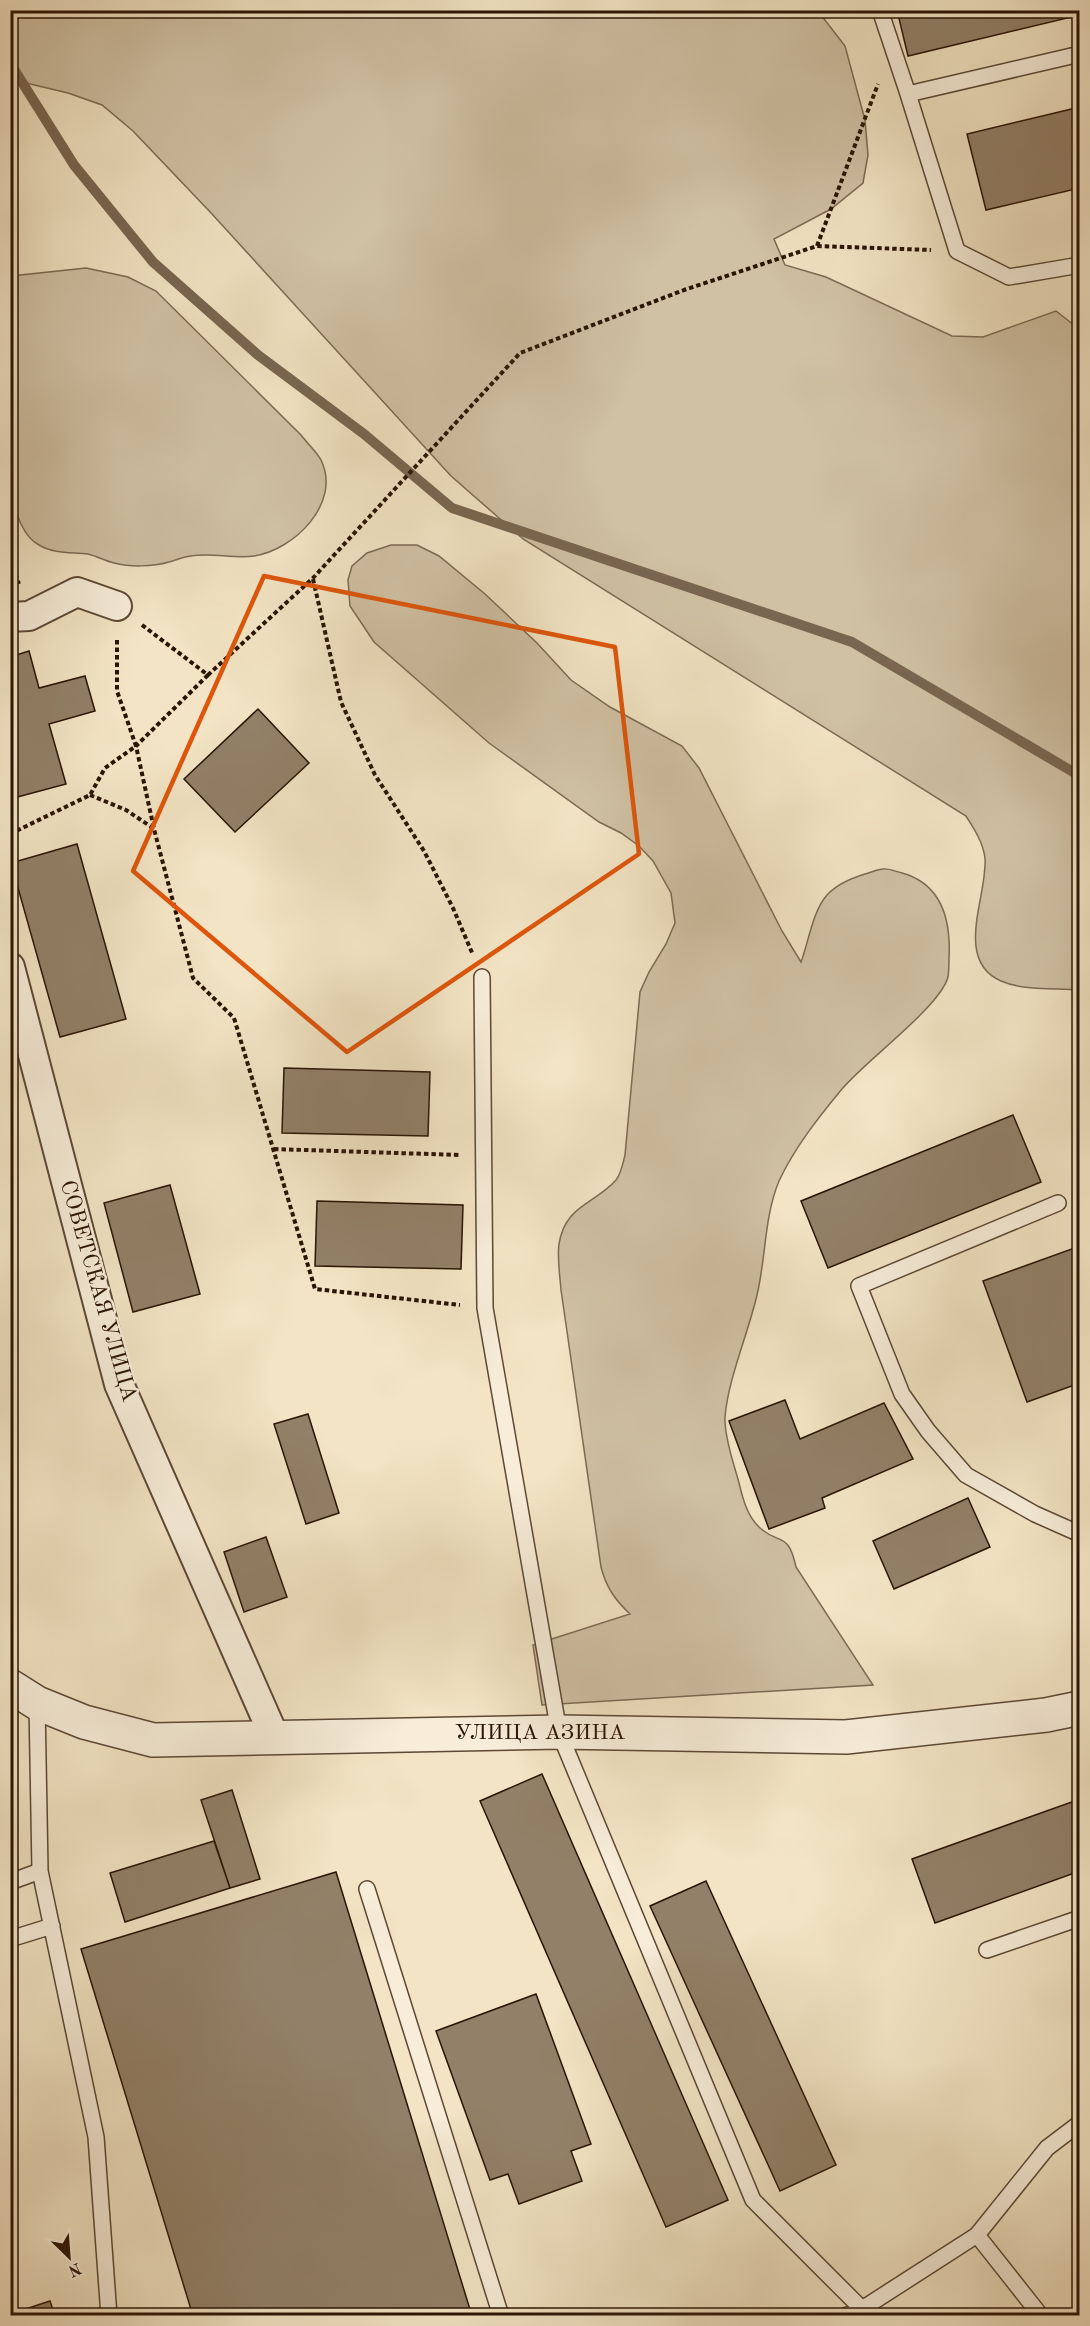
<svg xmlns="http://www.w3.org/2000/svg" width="1090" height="2326" viewBox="0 0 1090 2326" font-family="'Old Standard TT',serif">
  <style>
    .green { fill: #d0c1a4; stroke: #7d6a54; stroke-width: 1.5 }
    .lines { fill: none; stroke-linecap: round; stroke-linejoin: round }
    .stream { stroke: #796651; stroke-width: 10 }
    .building { fill: #928068; stroke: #2a1405; stroke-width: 1.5 }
    .service-casing { stroke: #5c4835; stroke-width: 18 }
    .minor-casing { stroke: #5c4835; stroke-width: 32 }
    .tertiary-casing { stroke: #5c4835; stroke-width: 36 }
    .path { stroke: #2a1405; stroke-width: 4; stroke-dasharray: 4.5 3; stroke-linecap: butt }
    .service { stroke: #f7edd9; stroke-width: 15 }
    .minor { stroke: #f7edd9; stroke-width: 28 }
    .tertiary { stroke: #f7edd9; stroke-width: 33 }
    .marked { fill: none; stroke: #de560c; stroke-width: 4.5; stroke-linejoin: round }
    .labels { text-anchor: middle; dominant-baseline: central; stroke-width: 5; stroke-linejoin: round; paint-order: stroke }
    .street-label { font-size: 22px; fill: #2a1405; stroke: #f7edd9 }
  </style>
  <rect width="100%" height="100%" fill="#f2e4c4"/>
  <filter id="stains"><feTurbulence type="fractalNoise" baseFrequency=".00333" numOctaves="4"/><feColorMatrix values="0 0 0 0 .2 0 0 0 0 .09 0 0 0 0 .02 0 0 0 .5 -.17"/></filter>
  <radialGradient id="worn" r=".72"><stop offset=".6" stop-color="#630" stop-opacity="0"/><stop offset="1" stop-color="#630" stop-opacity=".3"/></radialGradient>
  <path class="green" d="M 11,10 L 818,11 L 845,46 L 865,120 L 868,155 L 863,183 L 831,209 L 774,239 L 785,265 L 826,277 L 952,336 L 983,337 L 1056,311 L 1079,329 L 1079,990 C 1055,988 1024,991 1001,981 C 953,960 988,895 985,858 C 983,842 974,829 966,816 L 523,539 L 451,476 L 212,214 L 133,131 L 102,105 L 68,93 L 26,83 L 11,83 Z
    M 86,268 L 128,277 L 156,291 L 301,435 C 307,443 317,452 321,460 C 342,503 294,550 254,556 C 234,559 210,552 191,556 C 183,557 176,560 169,562 C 152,567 130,567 114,563 C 105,561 97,556 88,554 C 71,552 54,554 39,545 C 22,536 16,512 11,495 L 11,276 Z
    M 391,545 L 417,545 L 439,556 L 485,594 L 537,643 L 571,680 L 610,707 L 682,746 L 699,768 L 782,931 L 801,962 C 808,944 813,910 827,895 C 836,885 852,878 865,874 C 870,873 878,869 883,869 C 889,868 897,872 902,873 C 942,884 951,920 949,958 C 949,964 949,971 948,977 C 940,1007 865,1061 842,1089 C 818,1118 795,1147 779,1181 C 764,1217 766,1258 757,1295 C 748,1334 728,1379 725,1417 C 724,1433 733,1463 738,1479 C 742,1495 746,1515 759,1527 C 779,1546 788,1530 796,1567 L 873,1685 L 542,1705 L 533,1645 L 630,1614 C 615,1600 606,1587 601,1567 L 561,1290 C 560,1276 557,1258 559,1244 C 565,1205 595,1204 616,1180 C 621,1174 623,1163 625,1155 L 640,992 L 649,972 L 666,944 L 675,923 L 671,893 L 653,861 L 639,846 L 621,833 L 599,822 L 489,743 L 374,642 L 350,606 L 348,580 L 352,566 L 367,553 Z"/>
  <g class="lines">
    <path class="stream" d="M 10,63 L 74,165 L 153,262 L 258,355 L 364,434 L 452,508 L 852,642 L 1080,776"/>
  </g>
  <path class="building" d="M 897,10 L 1080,10 L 1080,15 L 908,56 Z
    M 1080,107 L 1080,188 L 986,210 L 967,134 Z
    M 29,651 L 39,688 L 85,676 L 95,711 L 49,724 L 66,784 L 10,799 L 10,657 Z
    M 258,709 L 309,763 L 235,832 L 184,779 Z
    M 77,844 L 126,1019 L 60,1037 L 11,863 Z
    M 284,1068 L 430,1072 L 428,1136 L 282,1133 Z
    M 1013,1115 L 1041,1182 L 828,1268 L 801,1201 Z
    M 170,1185 L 200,1294 L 133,1312 L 104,1203 Z
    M 317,1201 L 463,1205 L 461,1269 L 315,1266 Z
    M 1080,1246 L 1080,1383 L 1027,1402 L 983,1281 Z
    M 785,1400 L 800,1439 L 884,1403 L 913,1459 L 822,1498 L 825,1508 L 769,1529 L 729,1421 Z
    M 308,1414 L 339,1513 L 306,1524 L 274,1424 Z
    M 968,1498 L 990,1547 L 894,1589 L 873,1541 Z
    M 266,1537 L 287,1597 L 244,1612 L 224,1552 Z
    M 542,1774 L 728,2200 L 666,2227 L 480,1801 Z
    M 232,1790 L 260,1879 L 230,1888 L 201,1800 Z
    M 1080,1799 L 1080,1871 L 935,1923 L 912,1859 Z
    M 214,1841 L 230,1888 L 125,1922 L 110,1873 Z
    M 336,1872 L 472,2316 L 193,2316 L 81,1949 Z
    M 706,1881 L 836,2165 L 780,2191 L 650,1906 Z
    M 536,1994 L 591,2144 L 571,2151 L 582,2181 L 519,2204 L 508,2174 L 490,2180 L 436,2031 Z
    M 50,2301 L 55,2316 L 10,2316 L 10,2314 Z"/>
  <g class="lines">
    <g class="service-casing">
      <path id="service" d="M 880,10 L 908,94
        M 1080,54 L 908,94 L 957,251 L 1009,277 L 1080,265
        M 482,977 L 485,1308 L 559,1732 L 753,2200 L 862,2309
        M 1058,1203 L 859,1286 L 902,1394 L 928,1431 L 966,1475 L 1035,1514 L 1080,1534
        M 37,1703 L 40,1871 L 96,2137 L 109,2316
        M 10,1882 L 40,1871
        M 367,1889 L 501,2316
        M 10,1939 L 52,1926
        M 987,1950 L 1080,1918
        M 845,2316 L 862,2309 L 977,2235
        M 1041,2316 L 977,2235 L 1047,2148 L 1080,2123"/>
    </g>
    <g class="minor-casing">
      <path id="minor" d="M 10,617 L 29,616 L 77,592 L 117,606
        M 10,967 L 119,1384 L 274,1736"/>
    </g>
    <g class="tertiary-casing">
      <path id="tertiary" d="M 10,1686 L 37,1703 L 84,1722 L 153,1740 L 559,1732 L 846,1737 L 1046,1715 L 1080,1708"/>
    </g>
    <path class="path" d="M 817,246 L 878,84
      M 10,560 L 19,584
      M 313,579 L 341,702 L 375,775 L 424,851 L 453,908 L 473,955
      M 142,625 L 208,675 L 313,578 L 520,353 L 684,290 L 817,246 L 931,250
      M 208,675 L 136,746 L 154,829 L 193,978 L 234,1018 L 315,1289 L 460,1305
      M 90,795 L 126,810 L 153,828
      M 10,834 L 90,795 L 105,768 L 136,746 L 117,691 L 117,637
      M 274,1149 L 459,1155"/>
    <use href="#service" class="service"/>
    <use href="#minor" class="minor"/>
    <use href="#tertiary" class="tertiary"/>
  </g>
  <path class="marked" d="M 264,576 L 615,647 L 639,854 L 347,1052 L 133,871 Z"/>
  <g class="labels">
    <g class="street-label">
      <text transform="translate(98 1291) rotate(74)">СОВЕТСКАЯ УЛИЦА</text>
      <text x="540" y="1733">УЛИЦА АЗИНА</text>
    </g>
  </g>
  <rect width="1090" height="2326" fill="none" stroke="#f2e4c4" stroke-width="36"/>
  <rect x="12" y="12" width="1066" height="2302" fill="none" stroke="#2a1405" stroke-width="3"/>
  <rect x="18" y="18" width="1054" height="2290" fill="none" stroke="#2a1405" stroke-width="1.5"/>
  <g transform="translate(69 2257) rotate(155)" stroke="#f7edd9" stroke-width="4.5" paint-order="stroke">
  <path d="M0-4.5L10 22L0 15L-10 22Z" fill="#2a1405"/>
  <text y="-9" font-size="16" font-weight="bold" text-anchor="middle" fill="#2a1405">N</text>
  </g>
  <rect width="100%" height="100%" filter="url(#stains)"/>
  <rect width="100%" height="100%" fill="url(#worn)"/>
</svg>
